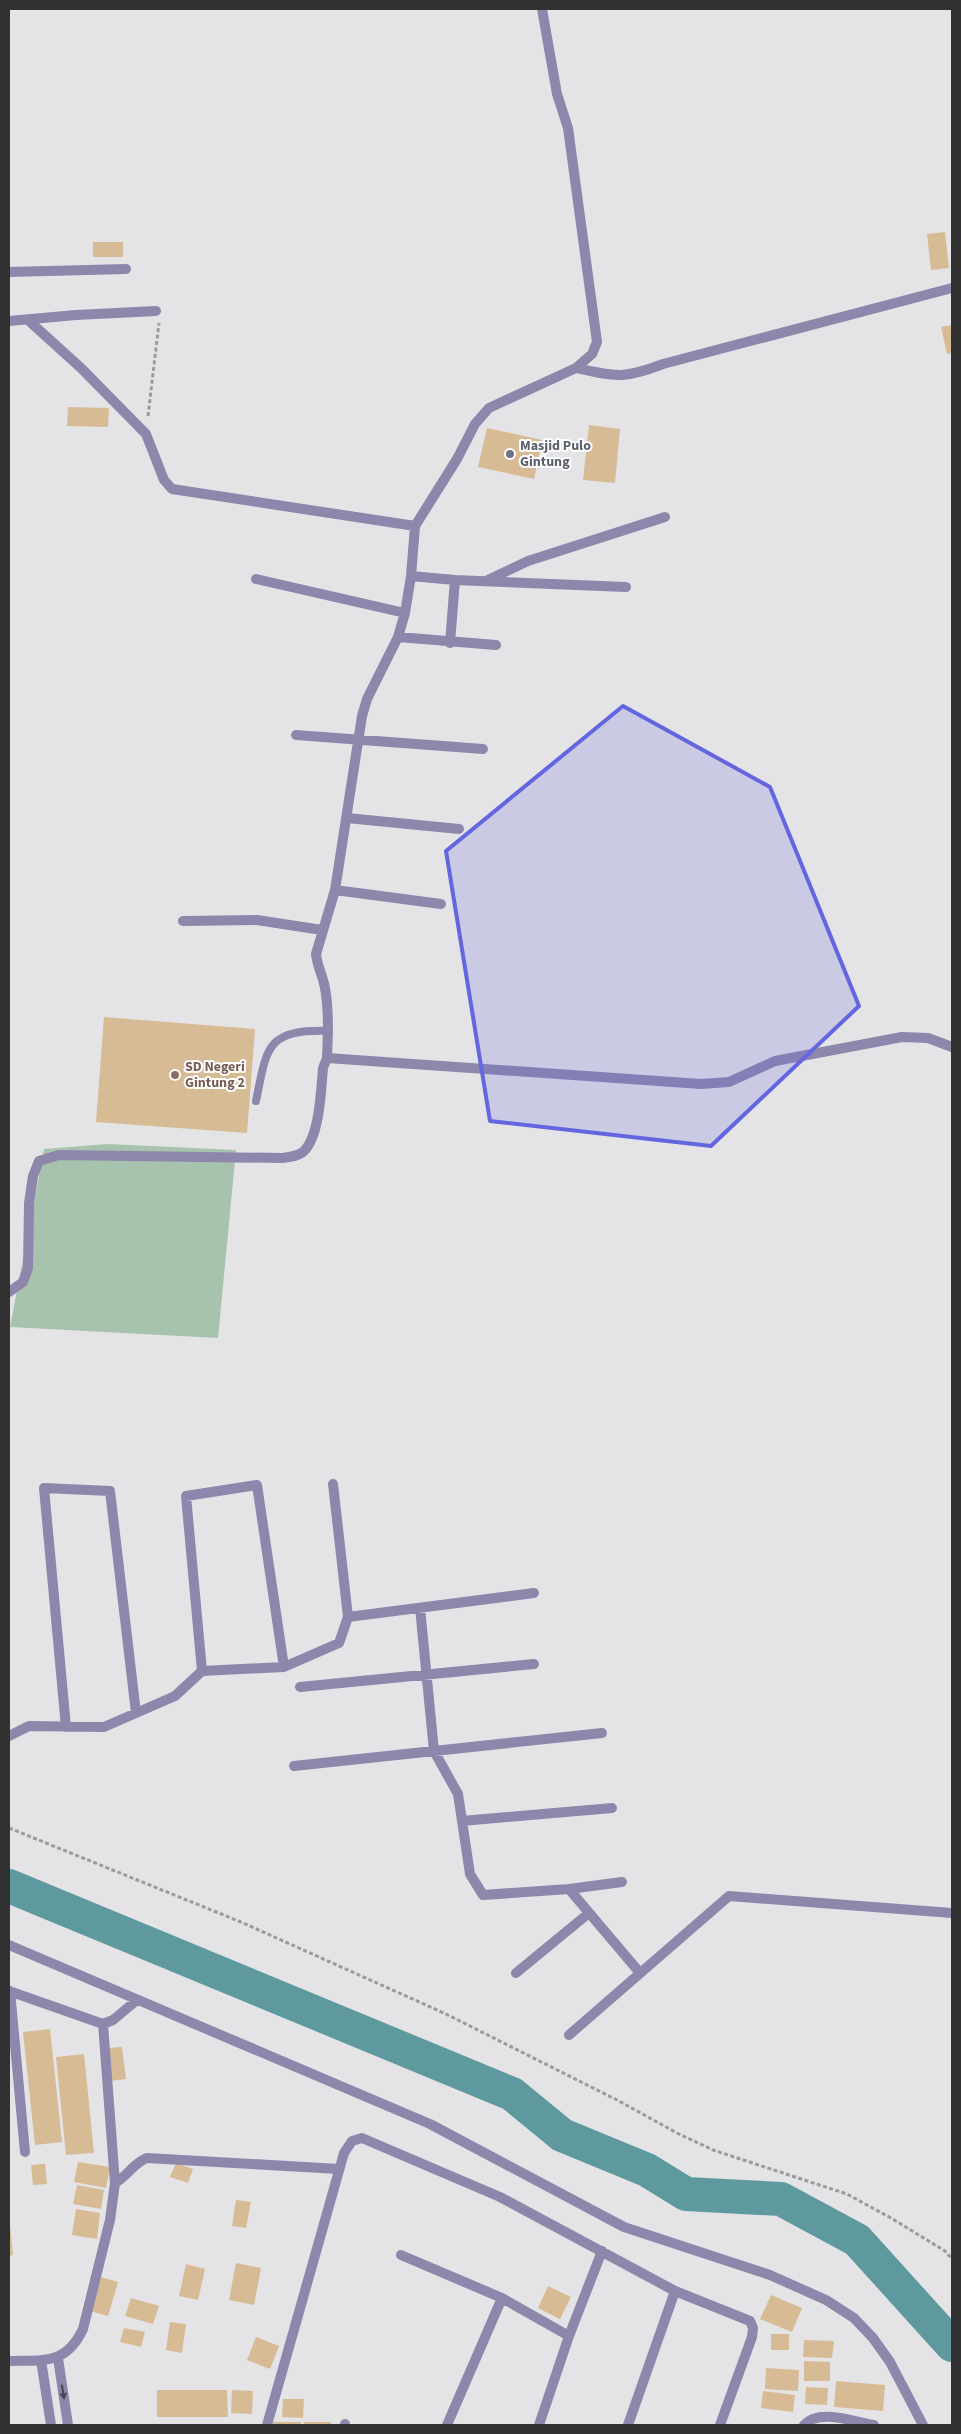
<svg xmlns="http://www.w3.org/2000/svg" width="961" height="2434" viewBox="0 0 961 2434" font-family="'Source Sans 3',sans-serif">
  <style>
    .green { fill: #a8c3ad }
    .lines { fill: none; stroke-linecap: round; stroke-linejoin: round }
    .river { stroke: #5e999e; stroke-width: 34 }
    .building { fill: #d7bb94 }
    .path { stroke: #9b9b9e; stroke-width: 3; stroke-dasharray: 4 2.5; stroke-linecap: butt }
    .service { stroke: #8d87ac; stroke-width: 8 }
    .minor { stroke: #8d87ac; stroke-width: 10 }
    .tertiary { stroke: #8d87ac; stroke-width: 10 }
    .oneway { fill: #484650 }
    .marked { fill: #6366df; fill-opacity: 0.2; stroke: #6366df; stroke-width: 4; stroke-linejoin: round }
    .worship-dot { fill: #6b7280; stroke: #fff; stroke-width: 2 }
    .education-dot { fill: #8d6e63; stroke: #fff; stroke-width: 2 }
    .labels { text-anchor: middle; dominant-baseline: central; stroke-width: 4; stroke-linejoin: round; paint-order: stroke }
    .worship-label { font-size: 14px; font-weight: bold; fill: #5b616d; stroke: #fff; text-anchor: start }
    .education-label { font-size: 14px; font-weight: bold; fill: #785e54; stroke: #fff; text-anchor: start }
  </style>
  <rect width="100%" height="100%" fill="#e4e4e7"/>
  <path class="green" d="M 108,1144 L 236,1150 L 218,1338 L 10,1327 L 44,1149 Z"/>
  <g class="lines">
    <path class="river" d="M 9,1886 L 512,2094 L 562,2135 L 647,2170 L 686,2194 L 781,2199 L 857,2240 L 952,2345"/>
  </g>
  <path class="building" d="M 945,232 L 949,268 L 931,270 L 927,234 Z
    M 93,242 L 123,242 L 123,257 L 93,257 Z
    M 952,325 L 952,353 L 947,354 L 941,327 Z
    M 68,407 L 109,408 L 108,427 L 67,426 Z
    M 589,425 L 620,429 L 615,483 L 583,480 Z
    M 487,428 L 542,440 L 534,479 L 478,467 Z
    M 104,1017 L 255,1029 L 247,1133 L 96,1122 Z
    M 50,2029 L 62,2142 L 35,2145 L 23,2032 Z
    M 122,2047 L 126,2079 L 110,2081 L 107,2048 Z
    M 84,2054 L 94,2153 L 66,2155 L 56,2057 Z
    M 78,2162 L 110,2167 L 106,2188 L 74,2182 Z
    M 176,2163 L 193,2169 L 188,2183 L 170,2177 Z
    M 45,2164 L 47,2184 L 33,2185 L 31,2165 Z
    M 77,2185 L 104,2190 L 101,2209 L 73,2204 Z
    M 236,2200 L 251,2202 L 246,2228 L 232,2226 Z
    M 76,2209 L 100,2213 L 97,2239 L 72,2235 Z
    M 10,2225 L 13,2255 L 9,2256 L 9,2226 Z
    M 236,2263 L 261,2268 L 254,2305 L 229,2300 Z
    M 186,2264 L 205,2269 L 198,2300 L 179,2296 Z
    M 101,2277 L 118,2282 L 108,2316 L 90,2311 Z
    M 548,2286 L 571,2297 L 560,2319 L 538,2308 Z
    M 771,2295 L 802,2308 L 792,2332 L 760,2319 Z
    M 131,2298 L 159,2306 L 153,2324 L 125,2316 Z
    M 170,2322 L 186,2324 L 182,2353 L 166,2350 Z
    M 124,2328 L 145,2332 L 141,2347 L 120,2342 Z
    M 771,2334 L 789,2334 L 789,2350 L 771,2350 Z
    M 256,2337 L 279,2346 L 270,2369 L 247,2360 Z
    M 804,2340 L 834,2341 L 832,2358 L 803,2357 Z
    M 804,2361 L 830,2362 L 830,2381 L 804,2381 Z
    M 766,2368 L 799,2370 L 798,2391 L 765,2389 Z
    M 836,2381 L 885,2385 L 883,2411 L 834,2407 Z
    M 806,2387 L 828,2388 L 827,2405 L 805,2404 Z
    M 157,2390 L 227,2390 L 228,2417 L 157,2417 Z
    M 232,2390 L 253,2391 L 252,2414 L 231,2413 Z
    M 763,2391 L 795,2395 L 793,2412 L 761,2408 Z
    M 283,2399 L 304,2399 L 303,2418 L 282,2417 Z
    M 273,2422 L 301,2422 L 301,2425 L 273,2425 Z
    M 304,2422 L 331,2422 L 331,2425 L 304,2425 Z"/>
  <g class="lines">
    <path class="path" d="M 148,416 L 159,323
      M 9,1828 L 241,1922 L 446,2014 L 617,2100 L 677,2133 L 713,2150 L 847,2194 L 891,2218 L 945,2251 L 952,2259"/>
    <path class="service" d="M 256,1101 C 267,1047 266,1029 329,1031"/>
    <path class="minor" d="M 9,272 L 126,269
      M 28,320 L 81,368 L 146,434 L 164,480 L 172,489 L 415,526
      M 9,321 L 76,315 L 156,311
      M 576,368 C 616,377 624,379 663,364 L 952,288
      M 411,576 L 455,580 L 626,587
      M 256,579 L 405,613
      M 488,580 L 528,561 L 665,517
      M 398,637 L 496,645
      M 450,643 L 455,580
      M 296,735 L 483,749
      M 347,818 L 459,829
      M 335,890 L 441,904
      M 183,921 L 257,920 L 322,930
      M 327,1058 C 328,1035 329,1011 325,988 C 323,976 317,966 316,954 L 335,890 L 362,716 L 367,699 L 398,637 L 405,613 L 411,576 L 415,526 L 457,459 L 475,424 L 489,408 L 576,368 L 592,354 L 597,342 L 568,128 L 557,94 L 542,9
      M 333,1484 L 348,1617
      M 420,1608 L 434,1751 L 458,1794 L 470,1874 L 483,1895 L 569,1889 L 640,1973
      M 202,1671 L 186,1496 L 257,1485 L 284,1667
      M 300,1687 L 534,1664
      M 66,1727 L 44,1488 L 110,1491 L 136,1713
      M 9,1736 L 29,1726 L 104,1727 L 175,1696 L 202,1671 L 284,1667 L 339,1643 L 348,1617 L 534,1593
      M 294,1766 L 602,1733
      M 462,1821 L 612,1808
      M 569,1889 L 622,1882
      M 9,1945 L 430,2124 L 624,2227 L 770,2275 L 826,2300 L 854,2318 L 873,2338 L 890,2362 L 923,2425
      M 516,1973 L 589,1913
      M 9,1991 L 103,2024 L 113,2020 L 137,2000
      M 10,1991 L 25,2152
      M 569,2035 L 729,1896 L 952,1913
      M 115,2183 C 128,2176 133,2163 147,2158 L 339,2169
      M 401,2255 L 502,2298 L 447,2425
      M 502,2298 L 569,2336
      M 58,2358 L 68,2425
      M 41,2360 L 51,2425
      M 9,2361 C 44,2360 66,2365 83,2329 L 110,2220 L 115,2183 L 103,2024
      M 345,2424 L 345,2425
      M 267,2425 L 344,2153 L 352,2141 L 362,2138 L 500,2197 L 675,2291 L 750,2321 L 753,2328 L 752,2337 L 720,2425
      M 539,2425 L 569,2336 L 602,2251
      M 628,2425 L 675,2291"/>
    <path class="tertiary" d="M 9,1292 L 23,1282 L 28,1268 L 29,1203 L 33,1176 L 39,1161 L 59,1155 L 283,1158 C 290,1157 299,1156 304,1151 C 320,1135 321,1089 323,1068 L 327,1058 L 701,1084 L 729,1082 L 775,1061 L 902,1037 L 928,1038 L 952,1047
      M 804,2425 C 819,2408 855,2422 874,2425"/>
  </g>
  <defs><path id="oneway-solid" d="M-6-.8H1V-3.2L6.5 0L1 3.2V.8H-6Z" transform="scale(1.25)"/></defs>
  <use class="oneway" href="#oneway-solid" transform="translate(63 2392) rotate(81)"/>
  <path class="marked" d="M 623,706 L 770,787 L 859,1006 L 711,1146 L 490,1121 L 446,851 Z"/>
  <circle class="worship-dot" cx="510" cy="454" r="5"/>
  <circle class="education-dot" cx="175" cy="1075" r="5"/>
  <g class="labels">
    <g class="worship-label">
      <text x="520" y="446">Masjid Pulo<tspan x="520" dy="16">Gintung</tspan></text>
    </g>
    <g class="education-label">
      <text x="185" y="1067">SD Negeri<tspan x="185" dy="16">Gintung 2</tspan></text>
    </g>
  </g>
  <rect width="961" height="2434" fill="none" stroke="#313132" stroke-width="20"/>
</svg>
